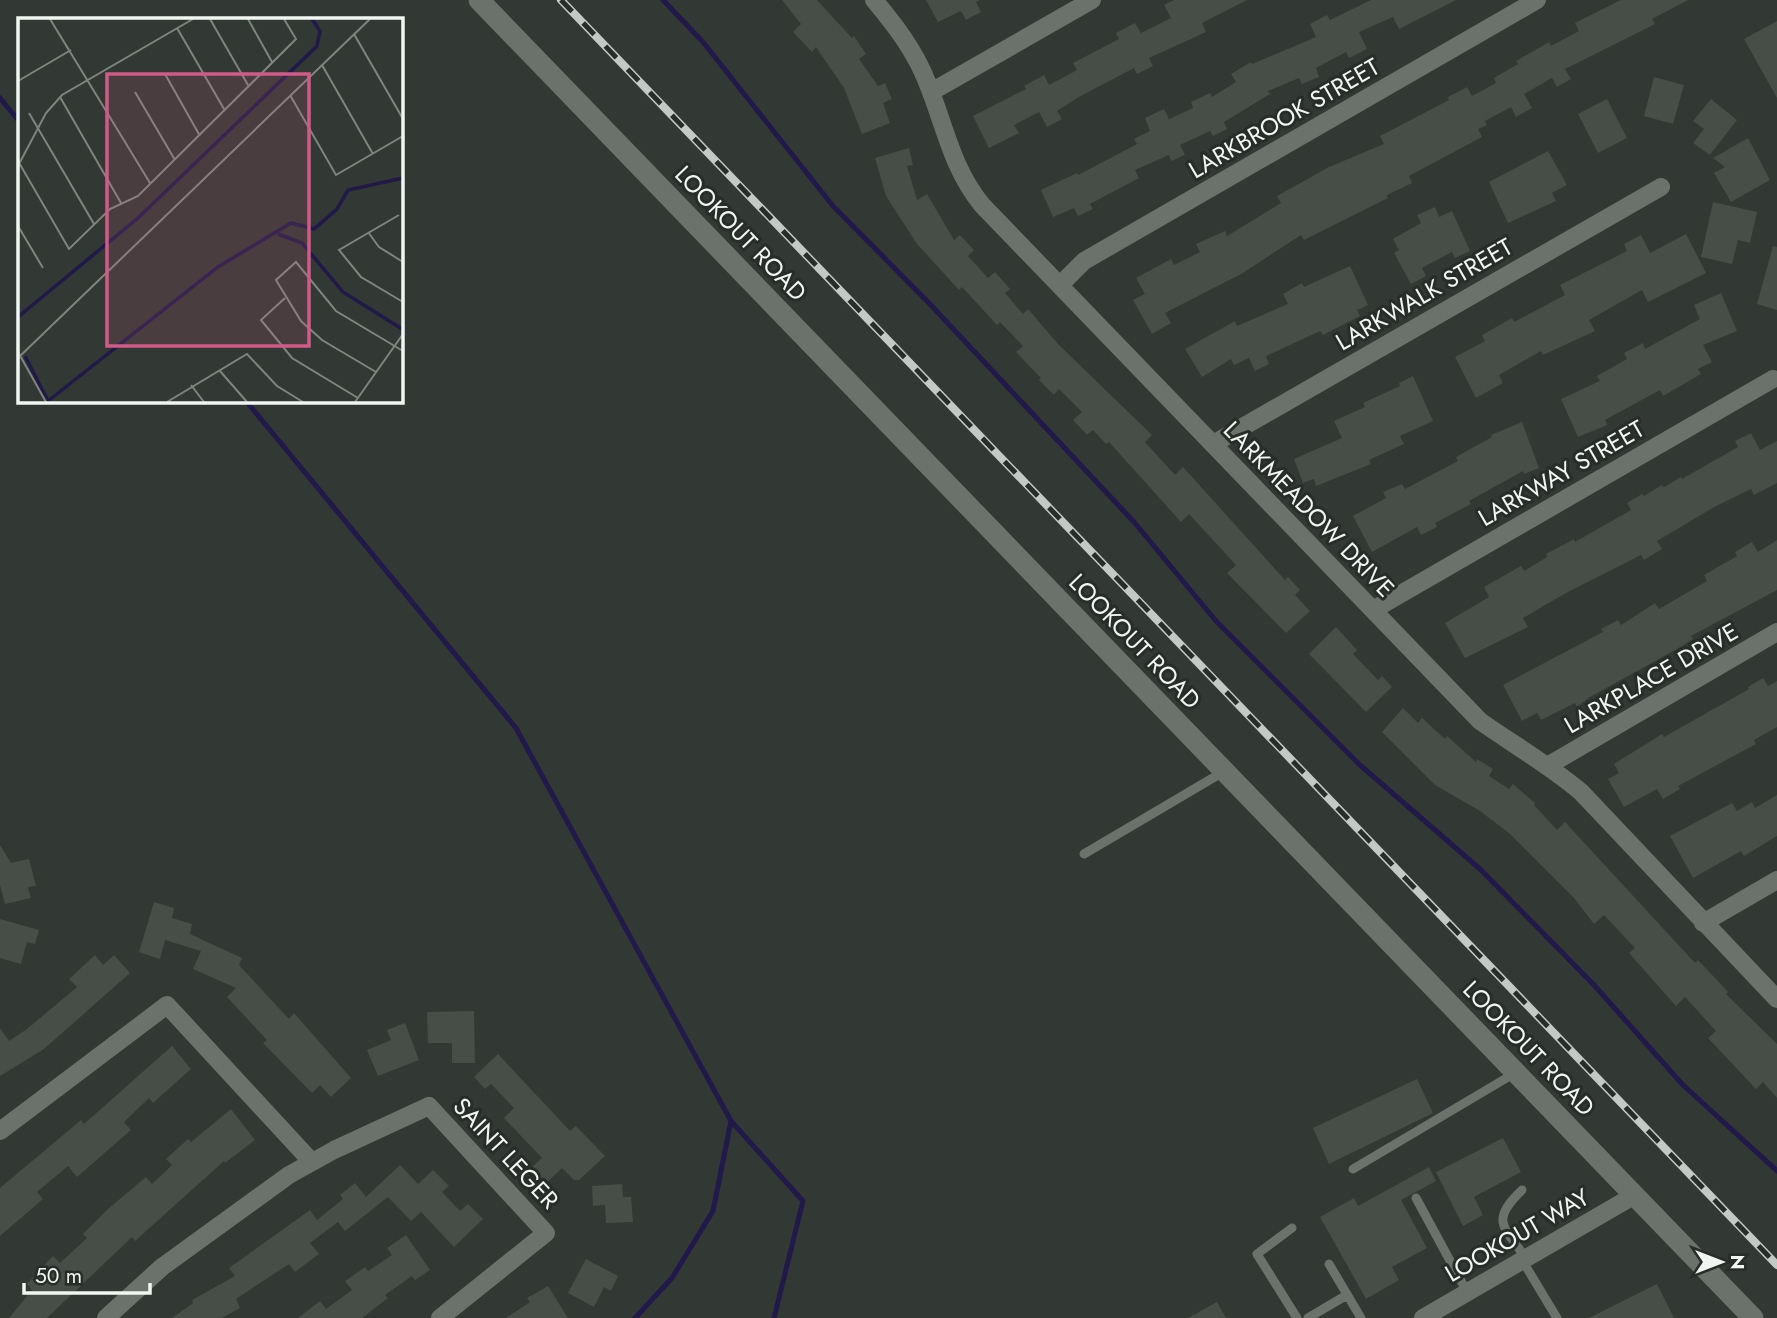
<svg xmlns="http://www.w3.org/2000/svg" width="1777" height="1318" viewBox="0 0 1777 1318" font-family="Jost,sans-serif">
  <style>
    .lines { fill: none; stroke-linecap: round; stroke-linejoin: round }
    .stream { stroke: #211949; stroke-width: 5 }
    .building { fill: #474d47 }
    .service { stroke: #6b716b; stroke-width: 9 }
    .minor { stroke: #6b716b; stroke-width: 18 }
    .tertiary { stroke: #6b716b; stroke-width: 21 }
    .rail-casing { stroke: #c5c9c5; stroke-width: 8 }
    .rail { stroke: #282d29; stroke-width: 5; stroke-dasharray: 16; stroke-linecap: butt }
    .labels { text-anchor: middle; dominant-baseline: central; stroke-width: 6; stroke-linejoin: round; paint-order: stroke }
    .street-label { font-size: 24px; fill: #f2f6f2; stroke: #282d29 }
    .inset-river { fill: none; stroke: #211949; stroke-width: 3.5 }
    .inset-road { fill: none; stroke: #7f847f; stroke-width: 2 }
    .view { fill: #d05b88; fill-opacity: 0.15; stroke: #d05b88; stroke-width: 3.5 }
    .inset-edge { fill: none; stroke: #f2f6f2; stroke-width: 3.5 }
  </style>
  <rect width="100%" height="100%" fill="#323833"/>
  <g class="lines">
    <path class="stream" d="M 663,0 L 703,42 L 833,206 L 928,302 L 1134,522 L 1216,621 L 1360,765 L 1480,869 L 1594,985 L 1683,1085 L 1777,1171
      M 0,98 L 19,121
      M 246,401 L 516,728 L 731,1121 L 803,1201 L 774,1318
      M 635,1318 L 672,1278 L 713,1211 L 731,1121"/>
  </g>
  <path class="building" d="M 782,0 L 817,0 L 852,38 L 854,36 L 866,54 L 859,59 L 878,86 L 885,83 L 892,99 L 883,103 L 890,123 L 862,134 L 844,88 L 816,47 L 812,52 L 793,32 L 801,24 Z
    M 926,0 L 980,0 L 976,2 L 981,12 L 966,20 L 961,11 L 938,22 Z
    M 1174,0 L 1247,0 L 1202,23 L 1206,32 L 1149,58 L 1153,66 L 1137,74 L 1134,68 L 1077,98 L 1057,111 L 1062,119 L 1047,127 L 1039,112 L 1014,125 L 1019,133 L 989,148 L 973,116 L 1026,89 L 1024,86 L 1044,75 L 1049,85 L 1077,70 L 1073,63 L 1119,39 L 1116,33 L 1135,23 L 1141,33 L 1171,18 L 1164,5 Z
    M 1371,0 L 1456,0 L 1399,29 L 1393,17 L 1359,32 L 1367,49 L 1349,58 L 1346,52 L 1316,68 L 1319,77 L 1302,84 L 1299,78 L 1268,91 L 1270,94 L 1224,122 L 1227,129 L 1213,136 L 1210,131 L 1180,145 L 1185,155 L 1171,161 L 1169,155 L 1135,170 L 1139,178 L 1090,204 L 1093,209 L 1078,216 L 1074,208 L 1053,217 L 1041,190 L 1077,173 L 1078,175 L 1137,144 L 1134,139 L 1150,131 L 1145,118 L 1164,109 L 1169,119 L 1193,108 L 1191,102 L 1210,93 L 1212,97 L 1236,82 L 1231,74 L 1251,62 L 1252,64 L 1316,37 L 1310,24 L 1327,15 L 1330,20 Z
    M 1621,0 L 1688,0 L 1652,19 L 1655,24 L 1565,69 L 1571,79 L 1557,87 L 1552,78 L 1524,94 L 1532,108 L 1516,117 L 1511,107 L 1485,121 L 1487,125 L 1478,129 L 1482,137 L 1409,176 L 1412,183 L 1387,195 L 1388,198 L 1304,240 L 1301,235 L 1243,273 L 1165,313 L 1171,323 L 1152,334 L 1133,300 L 1145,294 L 1136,278 L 1171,259 L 1174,265 L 1200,252 L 1196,244 L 1225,231 L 1227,236 L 1281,203 L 1277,196 L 1329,167 L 1384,144 L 1380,136 L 1449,100 L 1448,97 L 1467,87 L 1472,96 L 1496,83 L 1494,78 L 1518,64 L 1516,61 L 1549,42 L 1551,46 L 1579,31 L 1575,23 Z
    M 1777,21 L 1777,98 L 1744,39 Z
    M 1654,77 L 1684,85 L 1673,124 L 1644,116 Z
    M 1607,99 L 1627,138 L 1598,153 L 1578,114 Z
    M 1711,99 L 1737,120 L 1710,155 L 1693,143 L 1704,129 L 1693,121 Z
    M 1748,138 L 1770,180 L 1731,202 L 1714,173 L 1725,167 L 1713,158 Z
    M 909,148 L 913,165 L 907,166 L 917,200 L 927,194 L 954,240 L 960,235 L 974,250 L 968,256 L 988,278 L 995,272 L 1010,289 L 1005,293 L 1023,314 L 1028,309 L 1059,345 L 1152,435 L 1145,442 L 1175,475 L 1183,467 L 1285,580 L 1288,577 L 1300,590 L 1295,595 L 1310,611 L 1286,633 L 1227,573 L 1236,565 L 1189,514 L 1181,522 L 1109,442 L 1106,444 L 1093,430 L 1087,435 L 1073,420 L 1082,412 L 1059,389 L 1054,395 L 1039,380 L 1041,378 L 1016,352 L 1023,346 L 1000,322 L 997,325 L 962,287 L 959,290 L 917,244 L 886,196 L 875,158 Z
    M 1548,151 L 1567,185 L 1552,193 L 1556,201 L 1508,223 L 1489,182 Z
    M 1713,202 L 1757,212 L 1750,243 L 1738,240 L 1732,264 L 1701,257 Z
    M 1435,207 L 1439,217 L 1452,211 L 1470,251 L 1455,258 L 1452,252 L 1422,268 L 1426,276 L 1411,284 L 1394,253 L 1399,250 L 1393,239 L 1421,223 L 1417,215 Z
    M 1686,234 L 1706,273 L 1648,302 L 1642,290 L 1589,320 L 1595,331 L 1543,355 L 1541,351 L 1499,375 L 1503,383 L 1476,398 L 1455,357 L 1485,341 L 1482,335 L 1512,318 L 1514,322 L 1565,295 L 1560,285 L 1627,251 L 1624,244 L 1641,235 L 1650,253 Z
    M 1773,246 L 1777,247 L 1777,310 L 1757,304 Z
    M 1350,266 L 1368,305 L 1357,310 L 1360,316 L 1323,335 L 1320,331 L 1266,356 L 1269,364 L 1255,371 L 1249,358 L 1234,365 L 1231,359 L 1202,377 L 1185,349 L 1235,321 L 1237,326 L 1288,304 L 1283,294 L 1302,283 L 1304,287 Z
    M 1721,293 L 1737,331 L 1703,345 L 1712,362 L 1698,369 L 1701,374 L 1663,396 L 1660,390 L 1605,420 L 1607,425 L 1578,437 L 1561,399 L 1600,381 L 1597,376 L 1627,359 L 1624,353 L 1643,343 L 1645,349 L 1700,319 L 1694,305 Z
    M 1413,376 L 1433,421 L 1400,436 L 1404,444 L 1369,460 L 1371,464 L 1316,486 L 1314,479 L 1303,483 L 1294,459 L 1342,438 L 1334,421 L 1365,407 L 1363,403 L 1400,386 L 1399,383 Z
    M 1522,422 L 1539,468 L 1524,474 L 1523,471 L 1469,501 L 1471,504 L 1435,523 L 1437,527 L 1421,535 L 1417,527 L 1372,552 L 1353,516 L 1386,498 L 1383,492 L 1402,484 L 1405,489 L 1458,461 L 1456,457 L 1492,437 L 1491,435 Z
    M 1751,433 L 1760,450 L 1777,441 L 1777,483 L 1754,495 L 1751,489 L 1716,506 L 1657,541 L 1662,549 L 1644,560 L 1641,555 L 1566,593 L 1523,618 L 1528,627 L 1465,658 L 1445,623 L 1489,597 L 1484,587 L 1521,566 L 1524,571 L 1547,557 L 1546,554 L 1574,539 L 1575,542 L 1631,510 L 1627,503 L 1642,494 L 1644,496 L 1662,485 L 1664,487 L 1681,477 L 1682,479 L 1738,447 L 1735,441 Z
    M 1777,540 L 1777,590 L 1691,636 L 1693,639 L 1677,649 L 1590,697 L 1577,707 L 1575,703 L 1541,720 L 1537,713 L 1522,721 L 1503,685 L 1603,632 L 1601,629 L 1618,620 L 1621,625 L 1655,603 L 1659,609 L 1707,581 L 1704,575 L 1737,556 L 1735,552 L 1752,542 L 1758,552 Z
    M 1336,627 L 1357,650 L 1353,654 L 1378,680 L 1382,676 L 1392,687 L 1366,712 L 1309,654 Z
    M 1763,678 L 1768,686 L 1777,681 L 1777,727 L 1754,740 L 1756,744 L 1678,786 L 1680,789 L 1663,799 L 1657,789 L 1624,807 L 1608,779 L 1619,773 L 1614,764 L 1662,734 L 1664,737 L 1749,689 L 1748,687 Z
    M 1403,708 L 1418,723 L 1422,718 L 1445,739 L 1447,736 L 1476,762 L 1477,759 L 1493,769 L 1489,776 L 1509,789 L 1513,784 L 1535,803 L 1534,805 L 1557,830 L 1565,822 L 1695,963 L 1698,960 L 1717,980 L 1728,992 L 1726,994 L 1777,1044 L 1777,1098 L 1763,1082 L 1756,1089 L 1708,1038 L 1716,1031 L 1685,997 L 1676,1006 L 1629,953 L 1635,948 L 1604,915 L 1594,924 L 1574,898 L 1510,834 L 1480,811 L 1435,785 L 1382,732 Z
    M 1777,795 L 1777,836 L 1744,856 L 1741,851 L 1693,878 L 1670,836 L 1732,803 L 1737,811 L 1752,802 L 1755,808 Z
    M 0,845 L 11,863 L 29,859 L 36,886 L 28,887 L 31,898 L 5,904 L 0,885 Z
    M 154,902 L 174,908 L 172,918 L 192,924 L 190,934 L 242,958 L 239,965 L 289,1019 L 294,1013 L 351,1078 L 331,1097 L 320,1085 L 312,1093 L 263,1043 L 267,1040 L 227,997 L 236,988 L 193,969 L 201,951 L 165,940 L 160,959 L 139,952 Z
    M 0,919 L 39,930 L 35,944 L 27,942 L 21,964 L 0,958 Z
    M 95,955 L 103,965 L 114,955 L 130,973 L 44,1049 L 0,1076 L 0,1028 L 9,1041 L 27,1029 L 77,987 L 69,979 Z
    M 474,1011 L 475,1063 L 452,1063 L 452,1043 L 428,1043 L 427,1012 Z
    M 405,1023 L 419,1060 L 378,1076 L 367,1050 L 391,1040 L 387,1030 Z
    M 172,1046 L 191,1069 L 153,1103 L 149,1098 L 124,1122 L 131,1130 L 77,1177 L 68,1166 L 37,1192 L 43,1199 L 0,1236 L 0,1188 L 81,1120 L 84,1124 Z
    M 498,1054 L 570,1131 L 576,1126 L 605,1156 L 579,1180 L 574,1180 L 562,1168 L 543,1186 L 529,1170 L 542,1158 L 504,1118 L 514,1108 L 491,1084 L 485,1089 L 474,1077 Z
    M 1417,1079 L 1433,1113 L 1329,1164 L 1313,1128 Z
    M 231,1109 L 255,1140 L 225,1163 L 224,1161 L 135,1241 L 132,1237 L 47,1318 L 9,1318 L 32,1290 L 27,1284 L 53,1256 L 60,1263 L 87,1238 L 83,1234 L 108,1209 L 146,1177 L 152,1184 L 172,1165 L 166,1159 L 188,1139 L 191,1142 Z
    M 1503,1138 L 1521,1172 L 1474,1197 L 1483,1215 L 1463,1226 L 1436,1172 Z
    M 400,1165 L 418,1184 L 433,1170 L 449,1186 L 442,1192 L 460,1211 L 468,1204 L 483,1219 L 454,1247 L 421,1212 L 411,1221 L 388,1197 L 345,1231 L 338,1222 L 310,1243 L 319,1254 L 295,1272 L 289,1264 L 236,1299 L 240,1308 L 222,1318 L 172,1318 L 193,1303 L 192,1300 L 235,1276 L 229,1268 L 310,1210 L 317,1220 L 343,1199 L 340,1195 L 355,1183 L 366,1197 Z
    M 1429,1167 L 1436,1181 L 1401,1200 L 1427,1248 L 1392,1267 L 1399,1280 L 1366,1299 L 1320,1217 L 1354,1198 L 1358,1206 Z
    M 622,1184 L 623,1197 L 631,1197 L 633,1222 L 606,1223 L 605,1205 L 593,1206 L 592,1186 Z
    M 406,1235 L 430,1270 L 415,1280 L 412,1276 L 385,1295 L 388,1298 L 362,1318 L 298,1318 L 320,1301 L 326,1309 L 352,1290 L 345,1281 L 365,1267 L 368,1271 L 392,1255 L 387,1248 Z
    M 586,1259 L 618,1276 L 611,1291 L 604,1287 L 594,1307 L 568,1293 Z
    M 1657,1284 L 1674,1318 L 1589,1318 Z
    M 548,1286 L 568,1318 L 506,1318 L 530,1302 L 527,1298 Z
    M 1217,1302 L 1226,1318 L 1188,1318 Z"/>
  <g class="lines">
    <path class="service" d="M 1084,854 L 1223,772
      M 1353,1169 L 1515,1073
      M 1522,1190 C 1490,1221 1503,1226 1526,1258
      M 1416,1198 L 1467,1292
      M 1292,1228 L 1257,1254 L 1297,1318
      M 1522,1260 L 1557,1318
      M 1329,1264 L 1361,1318
      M 1308,1318 L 1347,1295"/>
    <path class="minor" d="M 874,0 C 895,25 915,51 927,82 C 945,125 951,167 982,205 L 1480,721 C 1514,745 1549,765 1581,792 L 1777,999
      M 931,92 L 1092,0
      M 1060,285 L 1084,261 L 1537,0
      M 1213,444 L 1661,187
      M 1373,610 L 1773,379
      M 1549,765 L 1777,632
      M 1703,923 L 1777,880
      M 0,1131 L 167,1005 L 311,1161
      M 106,1318 L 162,1267 L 289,1175 L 334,1150 L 429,1106 L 546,1233 L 440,1318
      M 1423,1318 L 1635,1195"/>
    <path class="tertiary" d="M 479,0 L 1753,1318"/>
    <g class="rail-casing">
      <path id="rail" d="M 561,0 L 1777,1265"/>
    </g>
    <use href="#rail" class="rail"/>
  </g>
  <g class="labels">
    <g class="street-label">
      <text transform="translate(1284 118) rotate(-30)">LARKBROOK STREET</text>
      <text transform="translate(741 233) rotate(46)">LOOKOUT ROAD</text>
      <text transform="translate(1424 294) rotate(-30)">LARKWALK STREET</text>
      <text transform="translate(1561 473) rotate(-30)">LARKWAY STREET</text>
      <text transform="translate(1309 509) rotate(46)">LARKMEADOW DRIVE</text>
      <text transform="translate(1135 641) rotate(46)">LOOKOUT ROAD</text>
      <text transform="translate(1651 678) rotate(-30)">LARKPLACE DRIVE</text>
      <text transform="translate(1529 1048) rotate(46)">LOOKOUT ROAD</text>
      <text transform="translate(506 1153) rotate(47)">SAINT LEGER</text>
      <text transform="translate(1517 1235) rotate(-30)">LOOKOUT WAY</text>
    </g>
  </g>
  <g transform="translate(18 18)">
    <rect width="385" height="385" fill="#323833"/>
    <path class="inset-river" d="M 260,216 L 284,225 L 325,274 L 384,311M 0,299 L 120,200 L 299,28 L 302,13 L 294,1M 7,338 L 30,383M 30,383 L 200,249 L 273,205 L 296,211 L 319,191 L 330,172 L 385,160"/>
    <path class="inset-road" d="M 32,1 L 132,165M 192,1 L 230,67M 230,1 L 254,44M 159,10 L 206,91M 336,16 L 385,101M 304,47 L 355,136M 147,56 L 182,118M 0,63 L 53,32M 117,74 L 157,142M 272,77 L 318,157 L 385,118M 42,79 L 103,185M 11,95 L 76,206M 0,143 L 51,231 L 92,191 L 120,178 L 278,21 L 266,1M 1,146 L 28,95 L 44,77 L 175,1M 381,197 L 321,232 L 343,259 L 385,284M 0,208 L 25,250M 350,214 L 361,229 L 385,244M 267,280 L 243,302 L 274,340 L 340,380M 0,334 L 28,384M 0,340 L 352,1M 202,353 L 229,384M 358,354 L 304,322 L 283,303 L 258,262 L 278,244 L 318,293 L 385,333M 173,367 L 186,384M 149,384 L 229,336 L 259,368 L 285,384M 337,384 L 385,316"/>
    <path class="view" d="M 89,56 L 291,56 L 291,328 L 89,328 Z"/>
    <rect width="385" height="385" class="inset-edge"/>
  </g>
  <g transform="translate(1721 1262) rotate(90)" stroke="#282d29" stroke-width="5" paint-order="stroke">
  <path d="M0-5L12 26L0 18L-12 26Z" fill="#f2f6f2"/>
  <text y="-10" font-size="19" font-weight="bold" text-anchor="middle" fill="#f2f6f2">N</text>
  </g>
  <path d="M24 1283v10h126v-10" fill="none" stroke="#f2f6f2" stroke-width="3.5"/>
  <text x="35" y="1283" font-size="21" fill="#f2f6f2" stroke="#282d29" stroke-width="5" paint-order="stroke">50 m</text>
</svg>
